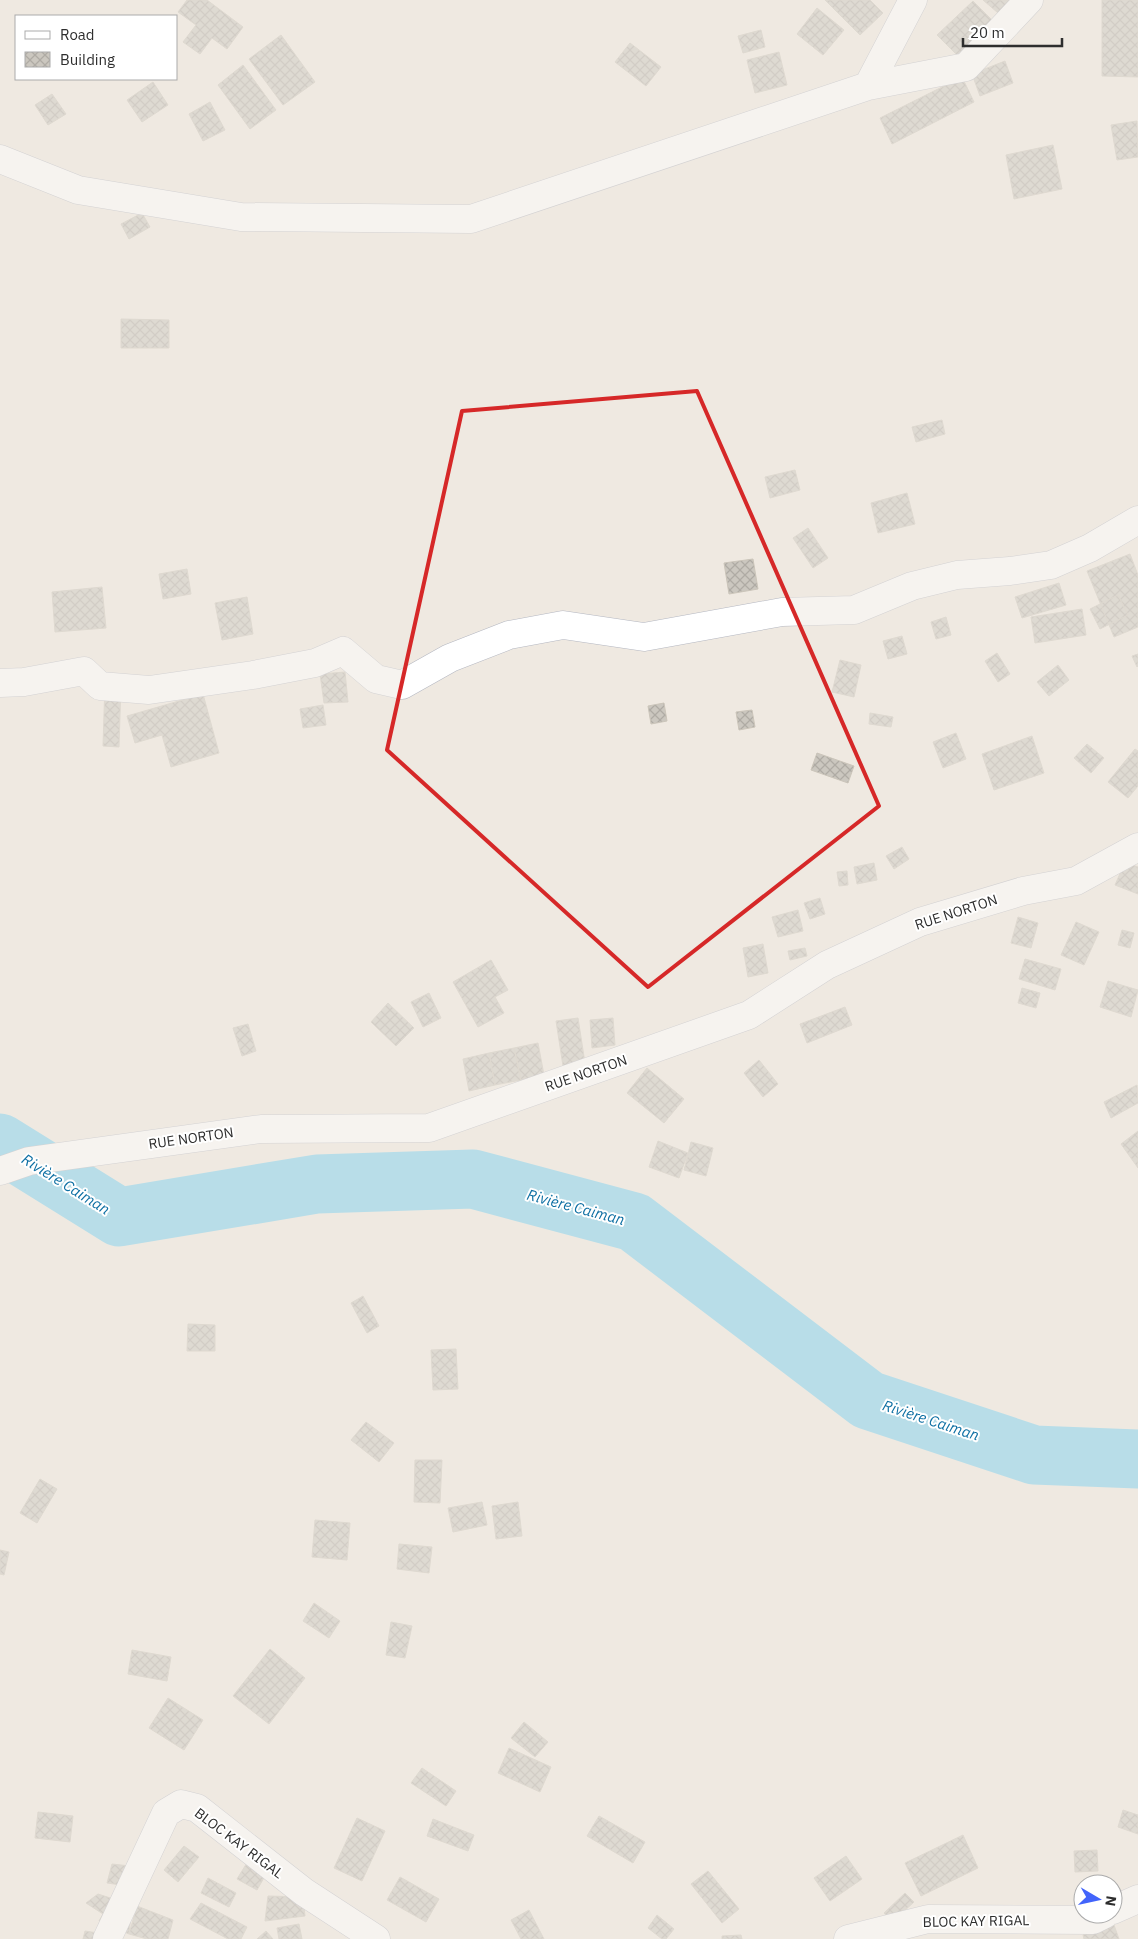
<svg xmlns="http://www.w3.org/2000/svg" width="1138" height="1939" viewBox="0 0 1138 1939" font-family="'IBM Plex Sans',sans-serif">
  <style>
    .lines { fill: none; stroke-linecap: round; stroke-linejoin: round }
    .river { stroke: #75cff0; stroke-width: 59 }
    .building { fill: url(#building-cross-hatch); stroke: #cbc5ba }
    .minor-casing { stroke: #b4b7c1; stroke-width: 29 }
    .minor { stroke: #fff; stroke-width: 28 }
    .marked { fill: none; stroke: #d62828; stroke-width: 4; stroke-linejoin: round }
    .labels { text-anchor: middle; dominant-baseline: central; stroke-width: 4; stroke-linejoin: round; paint-order: stroke }
    .street-label { font-size: 14px; fill: #2e2e2e; stroke: #fff }
    .water-label { font-size: 15px; font-style: italic; fill: #0d6fa3; stroke: #fff }
  </style>
  <defs>
    <pattern id="building-cross-hatch" width="8" height="8" patternUnits="userSpaceOnUse" patternTransform="scale(1.25)"><rect width="8" height="8" fill="#cbc7bf"/><path d="M0 0l8 8M0 8l8-8" fill="none" stroke="#afaba4"/></pattern>
  </defs>
  <rect width="100%" height="100%" fill="#efe9e1"/>
  <g class="lines">
    <path class="river" d="M 0,1143 L 119,1217 L 317,1184 L 473,1179 L 634,1222 L 868,1400 L 1034,1455 L 1138,1459"/>
  </g>
  <path class="building" d="M 187,0 L 207,0 L 243,27 L 227,49 L 212,38 L 200,54 L 183,42 L 196,25 L 178,12 Z
    M 825,0 L 870,0 L 883,13 L 860,35 Z
    M 983,0 L 1020,0 L 1005,19 Z
    M 1102,0 L 1138,0 L 1138,77 L 1102,76 Z
    M 973,1 L 995,23 L 959,57 L 937,35 Z
    M 817,8 L 844,30 L 823,55 L 797,34 Z
    M 761,30 L 765,47 L 743,53 L 738,36 Z
    M 281,35 L 315,82 L 283,105 L 249,59 Z
    M 630,43 L 661,67 L 646,86 L 615,62 Z
    M 779,52 L 787,85 L 755,93 L 747,60 Z
    M 1005,61 L 1013,83 L 980,96 L 972,74 Z
    M 243,65 L 276,110 L 250,129 L 218,85 Z
    M 962,77 L 974,102 L 892,144 L 880,118 Z
    M 153,82 L 168,105 L 142,122 L 127,100 Z
    M 52,94 L 66,114 L 48,125 L 35,105 Z
    M 210,102 L 225,130 L 203,141 L 189,114 Z
    M 1137,121 L 1138,157 L 1117,160 L 1111,125 Z
    M 1053,145 L 1062,189 L 1014,199 L 1006,155 Z
    M 142,213 L 150,227 L 129,239 L 121,224 Z
    M 121,319 L 169,320 L 169,348 L 121,348 Z
    M 942,420 L 945,434 L 916,442 L 912,427 Z
    M 795,470 L 800,490 L 770,498 L 765,477 Z
    M 907,493 L 915,524 L 878,533 L 871,503 Z
    M 808,528 L 828,558 L 813,568 L 793,538 Z
    M 1130,554 L 1138,575 L 1138,627 L 1114,637 L 1087,571 Z
    M 753,559 L 758,589 L 729,594 L 724,563 Z
    M 187,569 L 191,594 L 163,599 L 159,574 Z
    M 1059,583 L 1066,605 L 1022,618 L 1015,597 Z
    M 102,587 L 106,628 L 55,632 L 52,592 Z
    M 1118,595 L 1128,615 L 1100,629 L 1090,609 Z
    M 247,597 L 253,634 L 222,640 L 215,603 Z
    M 1082,609 L 1086,635 L 1035,643 L 1031,617 Z
    M 946,617 L 951,635 L 936,639 L 931,622 Z
    M 902,636 L 907,654 L 888,659 L 883,641 Z
    M 997,653 L 1010,674 L 998,682 L 985,661 Z
    M 1138,654 L 1138,666 L 1137,667 L 1132,656 Z
    M 840,660 L 861,665 L 854,697 L 832,692 Z
    M 1058,665 L 1069,680 L 1049,696 L 1037,682 Z
    M 345,672 L 348,702 L 324,703 L 320,674 Z
    M 105,682 L 121,683 L 119,747 L 103,746 Z
    M 203,694 L 219,753 L 171,767 L 162,735 L 135,743 L 127,716 Z
    M 664,703 L 667,721 L 651,724 L 648,706 Z
    M 323,705 L 326,725 L 303,728 L 300,709 Z
    M 752,710 L 755,727 L 739,730 L 736,712 Z
    M 870,713 L 893,717 L 891,727 L 869,724 Z
    M 956,733 L 966,759 L 943,768 L 933,742 Z
    M 1032,736 L 1044,773 L 994,790 L 982,754 Z
    M 1087,744 L 1104,758 L 1091,773 L 1074,758 Z
    M 1135,749 L 1138,751 L 1138,786 L 1128,798 L 1108,782 Z
    M 817,753 L 854,766 L 848,783 L 811,770 Z
    M 902,847 L 909,859 L 894,869 L 886,856 Z
    M 1125,862 L 1138,867 L 1138,894 L 1115,885 Z
    M 874,863 L 877,880 L 857,884 L 854,867 Z
    M 847,871 L 848,885 L 839,886 L 837,872 Z
    M 820,898 L 825,914 L 810,919 L 804,903 Z
    M 798,910 L 803,931 L 778,937 L 772,917 Z
    M 1018,917 L 1038,923 L 1031,948 L 1011,943 Z
    M 1076,922 L 1099,932 L 1084,965 L 1061,955 Z
    M 1122,930 L 1134,933 L 1130,948 L 1118,945 Z
    M 763,944 L 768,973 L 748,977 L 743,948 Z
    M 805,948 L 807,956 L 790,960 L 788,951 Z
    M 1025,959 L 1061,969 L 1055,990 L 1019,979 Z
    M 491,960 L 508,990 L 495,997 L 504,1013 L 478,1027 L 453,982 Z
    M 1108,981 L 1138,990 L 1131,1017 L 1100,1007 Z
    M 1022,988 L 1040,993 L 1036,1008 L 1018,1003 Z
    M 429,993 L 441,1018 L 423,1027 L 411,1002 Z
    M 388,1003 L 414,1028 L 396,1046 L 371,1022 Z
    M 845,1007 L 852,1025 L 807,1043 L 800,1024 Z
    M 578,1018 L 585,1063 L 563,1066 L 556,1021 Z
    M 613,1018 L 615,1045 L 592,1048 L 590,1020 Z
    M 248,1024 L 256,1051 L 242,1056 L 233,1028 Z
    M 538,1043 L 544,1075 L 521,1080 L 514,1048 Z
    M 514,1048 L 521,1080 L 495,1085 L 489,1053 Z
    M 489,1053 L 495,1085 L 469,1091 L 463,1059 Z
    M 759,1060 L 778,1084 L 763,1097 L 744,1073 Z
    M 647,1068 L 684,1099 L 664,1123 L 627,1093 Z
    M 1137,1085 L 1138,1103 L 1111,1118 L 1104,1102 Z
    M 1138,1131 L 1138,1168 L 1121,1144 Z
    M 658,1141 L 688,1153 L 679,1178 L 649,1167 Z
    M 691,1142 L 713,1148 L 706,1176 L 684,1170 Z
    M 363,1296 L 379,1326 L 367,1333 L 351,1303 Z
    M 188,1324 L 215,1325 L 215,1351 L 187,1351 Z
    M 456,1349 L 458,1389 L 433,1390 L 431,1350 Z
    M 366,1422 L 394,1443 L 379,1462 L 351,1440 Z
    M 415,1460 L 442,1460 L 440,1503 L 414,1502 Z
    M 40,1479 L 57,1489 L 37,1523 L 20,1513 Z
    M 482,1502 L 487,1525 L 453,1532 L 448,1508 Z
    M 518,1502 L 522,1536 L 496,1539 L 492,1506 Z
    M 315,1520 L 350,1523 L 347,1560 L 312,1557 Z
    M 399,1544 L 432,1547 L 429,1573 L 397,1569 Z
    M 0,1550 L 9,1552 L 4,1575 L 0,1574 Z
    M 314,1603 L 340,1621 L 329,1638 L 303,1621 Z
    M 391,1622 L 412,1626 L 405,1658 L 386,1655 Z
    M 270,1649 L 305,1678 L 269,1724 L 233,1696 Z
    M 132,1650 L 171,1657 L 167,1681 L 128,1674 Z
    M 168,1698 L 203,1720 L 184,1750 L 149,1728 Z
    M 524,1722 L 548,1742 L 535,1757 L 511,1738 Z
    M 509,1748 L 551,1767 L 540,1792 L 498,1773 Z
    M 422,1768 L 456,1791 L 446,1806 L 411,1783 Z
    M 1123,1810 L 1138,1815 L 1138,1834 L 1118,1827 Z
    M 38,1812 L 73,1816 L 70,1842 L 35,1838 Z
    M 599,1816 L 645,1842 L 633,1863 L 587,1836 Z
    M 357,1818 L 385,1831 L 362,1881 L 334,1868 Z
    M 433,1819 L 474,1835 L 468,1851 L 427,1836 Z
    M 963,1835 L 978,1868 L 921,1896 L 905,1863 Z
    M 184,1846 L 199,1857 L 178,1882 L 164,1870 Z
    M 1097,1850 L 1098,1871 L 1075,1872 L 1074,1851 Z
    M 846,1856 L 862,1879 L 830,1901 L 814,1878 Z
    M 250,1858 L 269,1869 L 257,1890 L 237,1879 Z
    M 112,1864 L 130,1866 L 121,1885 L 107,1883 Z
    M 708,1871 L 739,1909 L 722,1923 L 691,1884 Z
    M 400,1877 L 439,1899 L 426,1922 L 387,1900 Z
    M 208,1878 L 236,1893 L 229,1907 L 201,1893 Z
    M 905,1893 L 914,1902 L 892,1922 L 884,1913 Z
    M 98,1894 L 132,1905 L 129,1934 L 99,1921 L 103,1914 L 86,1903 Z
    M 268,1896 L 303,1897 L 305,1916 L 265,1921 Z
    M 201,1903 L 247,1927 L 241,1939 L 228,1939 L 190,1919 Z
    M 137,1906 L 173,1920 L 168,1939 L 147,1939 L 129,1934 Z
    M 529,1910 L 544,1939 L 521,1939 L 511,1920 Z
    M 657,1915 L 674,1929 L 666,1939 L 662,1939 L 648,1928 Z
    M 299,1924 L 302,1939 L 279,1939 L 277,1928 Z
    M 1114,1925 L 1119,1939 L 1084,1939 L 1083,1935 Z
    M 85,1931 L 117,1936 L 117,1939 L 83,1939 Z
    M 266,1931 L 273,1939 L 257,1939 Z
    M 741,1935 L 742,1939 L 722,1939 L 722,1936 Z"/>
  <g class="lines">
    <g class="minor-casing">
      <path id="minor" d="M 868,86 L 913,0
        M 0,159 L 78,190 L 241,217 L 471,219 L 868,86 L 966,67 L 1029,0
        M 0,683 L 24,682 L 84,671 L 100,686 L 149,690 L 253,675 L 315,663 L 343,651 L 376,679 L 402,685 L 450,658 L 509,635 L 563,625 L 644,637 L 782,612 L 854,610 L 912,586 L 957,575 L 1010,571 L 1051,565 L 1090,548 L 1138,520
        M 0,1171 L 29,1161 L 261,1129 L 429,1128 L 749,1015 L 827,965 L 920,922 L 1023,891 L 1076,881 L 1138,847
        M 1113,1910 L 1138,1899
        M 107,1939 L 166,1813 L 181,1804 L 197,1808 L 304,1892 L 376,1939
        M 848,1939 L 928,1919 L 1093,1920 L 1105,1914"/>
    </g>
    <use href="#minor" class="minor"/>
  </g>
  <path d="M0 0H1138V1939H0ZM 697,391 L 879,806 L 648,987 L 387,750 L 462,411 Z" fill="#efe9e1" fill-opacity=".55" fill-rule="evenodd"/>
  <path class="marked" d="M 697,391 L 879,806 L 648,987 L 387,750 L 462,411 Z"/>
  <g class="labels">
    <g class="street-label">
      <text transform="translate(956 912) rotate(-18)">RUE NORTON</text>
      <text transform="translate(586 1073) rotate(-19)">RUE NORTON</text>
      <text transform="translate(191 1138) rotate(-8)">RUE NORTON</text>
      <text transform="translate(239 1843) rotate(37)">BLOC KAY RIGAL</text>
      <text transform="translate(976 1921) rotate(-1)">BLOC KAY RIGAL</text>
    </g>
    <g class="water-label">
      <text transform="translate(66 1184) rotate(32)">Rivière Caiman</text>
      <text transform="translate(576 1207) rotate(15)">Rivière Caiman</text>
      <text transform="translate(931 1420) rotate(18)">Rivière Caiman</text>
    </g>
  </g>
  <rect x="15" y="15" width="162" height="65" fill="#ffffff" stroke="#ababab"/>
  <rect x="25" y="31" width="25" height="8" fill="#ffffff" stroke="#ababab"/>
  <text x="60" y="40" font-size="15" fill="#2e2e2e">Road</text>
  <rect x="25" y="52" width="25" height="15" fill="url(#building-cross-hatch)" stroke="#ababab"/>
  <text x="60" y="65" font-size="15" fill="#2e2e2e">Building</text>
  <g transform="translate(1098 1899) rotate(99)"><circle r="24" fill="#ffffff" stroke="#ababab"/>
  <path d="M0-4L9 19L0 12L-9 19Z" fill="#4264fb"/>
  <text y="-8" font-size="14" font-weight="bold" text-anchor="middle" fill="#2e2e2e">N</text>
  </g>
  <path d="M963 38v8h99v-8" fill="none" stroke="#2e2e2e" stroke-width="2.5"/>
  <text x="970" y="38" font-size="15" fill="#2e2e2e" stroke="#ffffff" stroke-width="4" paint-order="stroke">20 m</text>
</svg>
